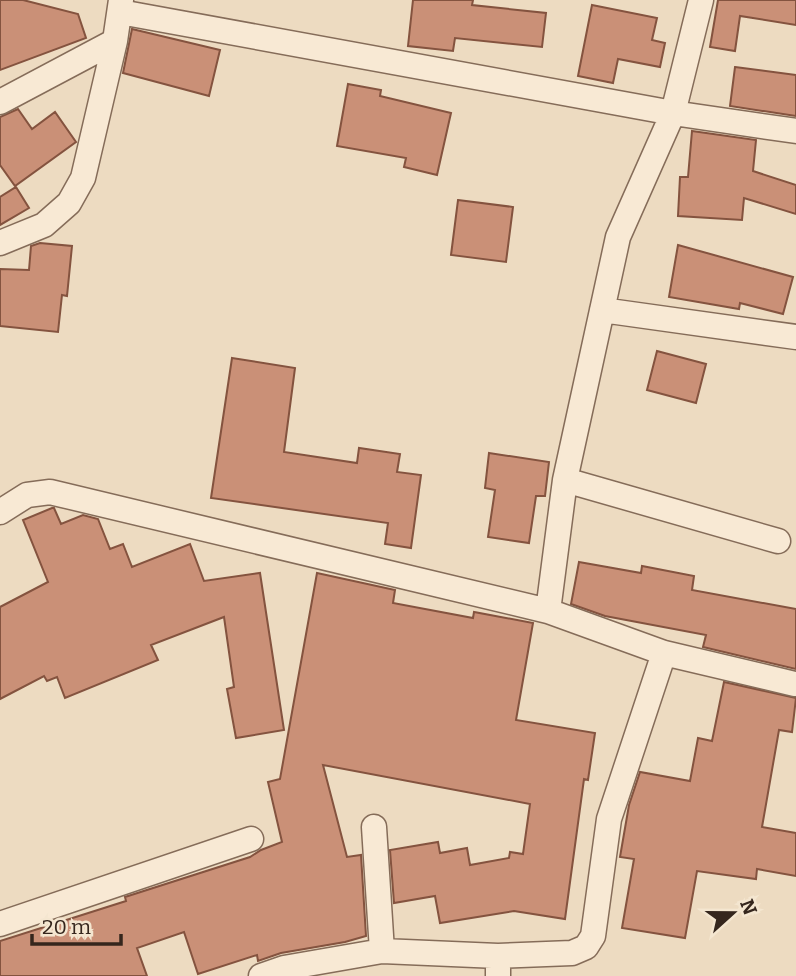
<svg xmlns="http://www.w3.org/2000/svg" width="796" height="976" viewBox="0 0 796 976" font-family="Bitter,serif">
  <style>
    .building { fill: #ca9077; stroke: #84533f; stroke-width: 2 }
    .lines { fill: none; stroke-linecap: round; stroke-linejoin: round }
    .street-casing { stroke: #856c59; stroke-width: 27 }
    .street { stroke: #f8e9d4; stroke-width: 24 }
  </style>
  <rect width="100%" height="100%" fill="#eddbc1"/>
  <path class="building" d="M 0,0 L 23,0 L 78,14 L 86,38 L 0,70 Z
    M 413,0 L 473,0 L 472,5 L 546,13 L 542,47 L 455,38 L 453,51 L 408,46 Z
    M 718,0 L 796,0 L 796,25 L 740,16 L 735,51 L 710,47 Z
    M 592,5 L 657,18 L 652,40 L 665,43 L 660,67 L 618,59 L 613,83 L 578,76 Z
    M 132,29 L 220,50 L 209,96 L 123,73 Z
    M 735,67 L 796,75 L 796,116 L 730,106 Z
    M 348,84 L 381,90 L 380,96 L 451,113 L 437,175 L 404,167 L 406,158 L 337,146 Z
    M 18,109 L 32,129 L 55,112 L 76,142 L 15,186 L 0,165 L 0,117 Z
    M 692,131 L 756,140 L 753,171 L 796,185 L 796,214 L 744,198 L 742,220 L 678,216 L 680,177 L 688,177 Z
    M 16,187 L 29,208 L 0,225 L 0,197 Z
    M 458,200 L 513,207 L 506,262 L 451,255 Z
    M 40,243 L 72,246 L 67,296 L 62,295 L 58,332 L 0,326 L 0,269 L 29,270 L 31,246 Z
    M 678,245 L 793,277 L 783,314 L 740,303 L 739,309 L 669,297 Z
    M 657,351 L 706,364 L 696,403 L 647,390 Z
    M 232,358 L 295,368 L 284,452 L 357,463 L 359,448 L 400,454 L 397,472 L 421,475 L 411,548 L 385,544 L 388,523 L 211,498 Z
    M 489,453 L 549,462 L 545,496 L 536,496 L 529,543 L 488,537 L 495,490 L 485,488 Z
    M 52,508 L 54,508 L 61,524 L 83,515 L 98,519 L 110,549 L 123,544 L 132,567 L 190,544 L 204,581 L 260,573 L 284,730 L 236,738 L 227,689 L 234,687 L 224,617 L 151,645 L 158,660 L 65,698 L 57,677 L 47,681 L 44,676 L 0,699 L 0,607 L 48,582 L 23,520 Z
    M 579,562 L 641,573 L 642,566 L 694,576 L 692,590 L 796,609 L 796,669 L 703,647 L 706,635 L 605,616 L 571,604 Z
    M 317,573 L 395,590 L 393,603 L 473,618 L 474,612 L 533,623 L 516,720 L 595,733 L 588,780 L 584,779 L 565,919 L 514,911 L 440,923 L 435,896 L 394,903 L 390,850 L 438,842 L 440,853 L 467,848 L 470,865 L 509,858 L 510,852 L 523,854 L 530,804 L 323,765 L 347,857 L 361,855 L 366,936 L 345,942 L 281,953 L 258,961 L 257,955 L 198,974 L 184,932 L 137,948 L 147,976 L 0,976 L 0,941 L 126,901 L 125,897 L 250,857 L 261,850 L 282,842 L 268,782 L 280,779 Z
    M 724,682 L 796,698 L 792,732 L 779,730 L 762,827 L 796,833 L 796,876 L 757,869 L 756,879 L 697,871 L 685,938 L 622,928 L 634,859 L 620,857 L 629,805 L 640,772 L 690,781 L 698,738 L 712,741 Z"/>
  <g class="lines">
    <g class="street-casing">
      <path id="street" d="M 120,12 L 673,113 L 796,131
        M 0,102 L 115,41
        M 0,243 L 44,225 L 69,203 L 83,178 L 115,41 L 121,0
        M 602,310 L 796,337
        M 565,480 L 778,541
        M 0,512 L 27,495 L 50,492 L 548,611 L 664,653 L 795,684
        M 548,611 L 565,480 L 618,237 L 673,113 L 701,0
        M 374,827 L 382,951
        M 0,924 L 251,839
        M 498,956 L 572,953 L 586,947 L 593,936 L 609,819 L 664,653
        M 261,976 L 284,968 L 382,951 L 498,956 L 498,976"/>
    </g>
    <use href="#street" class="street"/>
  </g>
  <g transform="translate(733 913) rotate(69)" stroke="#f4e6d0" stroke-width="5" paint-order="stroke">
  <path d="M0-5L12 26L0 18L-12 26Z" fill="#35261d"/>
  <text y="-10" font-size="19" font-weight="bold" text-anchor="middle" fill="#35261d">N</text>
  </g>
  <path d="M32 934v10h89v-10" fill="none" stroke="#35261d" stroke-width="3.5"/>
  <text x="42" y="934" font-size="21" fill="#35261d" stroke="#f4e6d0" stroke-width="5" paint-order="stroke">20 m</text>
</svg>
